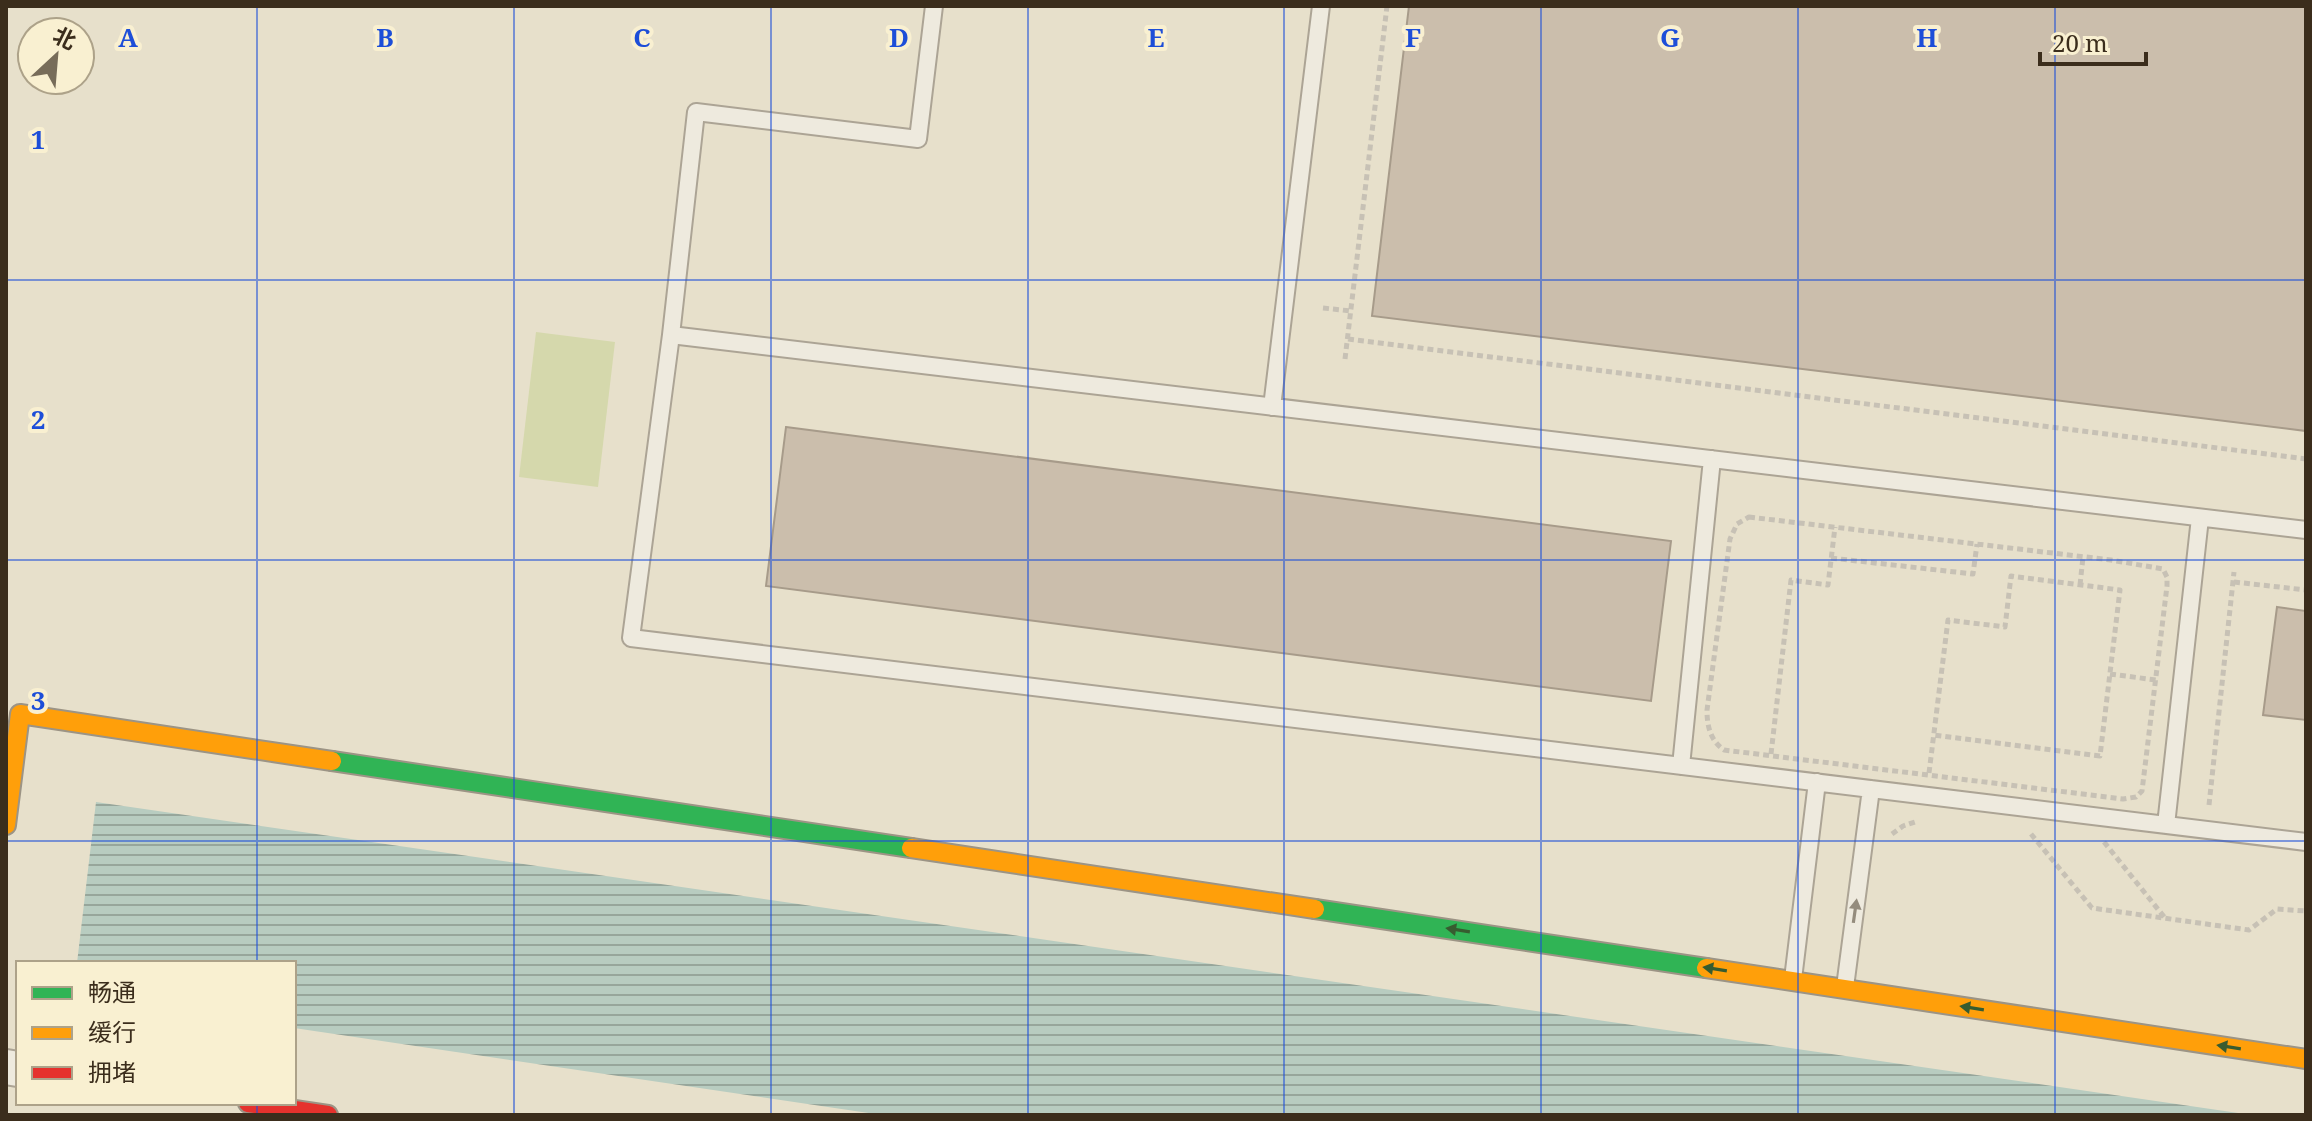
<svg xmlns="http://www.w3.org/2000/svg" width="2312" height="1121" viewBox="0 0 2312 1121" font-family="'Noto Serif','Noto Sans SC',serif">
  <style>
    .park { fill: #d5d8ac }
    .water { fill: url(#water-rules) }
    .building { fill: #cbbeac; stroke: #a79b8a; stroke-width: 2 }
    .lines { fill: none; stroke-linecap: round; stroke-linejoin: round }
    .lane-casing { stroke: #aca495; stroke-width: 20 }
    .street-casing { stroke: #aca495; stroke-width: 38 }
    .fast-casing { stroke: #9c9485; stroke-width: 22 }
    .slow-casing { stroke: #9c9485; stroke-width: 22 }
    .jam-casing { stroke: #9c9485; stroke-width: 22 }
    .path { stroke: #c7c1b5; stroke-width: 5; stroke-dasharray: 6 4; stroke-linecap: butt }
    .lane { stroke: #eeeade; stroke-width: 16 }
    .street { stroke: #eeeade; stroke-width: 34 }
    .fast { stroke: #30b455; stroke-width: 18 }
    .slow { stroke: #ff9f0a; stroke-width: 18 }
    .jam { stroke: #e5322d; stroke-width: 18 }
    .oneway { fill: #948c7d }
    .oneway2 { fill: #375c30 }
    .grid { fill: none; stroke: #1d4ed8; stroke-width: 2; stroke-opacity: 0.55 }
    .grid-label { font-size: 26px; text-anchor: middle; font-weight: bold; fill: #1d4ed8; stroke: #f9f0d1; stroke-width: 8; stroke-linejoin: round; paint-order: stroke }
  </style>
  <defs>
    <pattern id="water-rules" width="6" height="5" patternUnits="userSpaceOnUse" patternTransform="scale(2)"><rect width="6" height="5" fill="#b8ccc0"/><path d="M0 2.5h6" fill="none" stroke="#97a69b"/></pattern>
  </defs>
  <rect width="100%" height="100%" fill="#e7e0cb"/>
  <path class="park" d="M 536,332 L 615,342 L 598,487 L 519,477 Z"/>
  <path class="water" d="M 96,802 L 2252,1115 L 882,1115 L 294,1028 L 294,963 L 77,963 Z"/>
  <path class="building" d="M 1409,6 L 2306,6 L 2306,431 L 1372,316 Z
    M 786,427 L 1671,541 L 1651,701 L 766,586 Z
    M 2277,607 L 2306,611 L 2306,720 L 2263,715 Z"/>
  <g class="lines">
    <g class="lane-casing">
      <path id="lane" d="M 934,6 L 918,139 L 696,112 L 671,335 L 631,638 L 2306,842
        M 671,335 L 2306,530
        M 1272,407 L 1321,6
        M 1681,766 L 1712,459
        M 2166,825 L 2200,518
        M 1793,979 L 1817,782
        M 1845,987 L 1871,789"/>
    </g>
    <g class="street-casing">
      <path id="street" d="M 6,1067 L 18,1069"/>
    </g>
    <g class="fast-casing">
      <path id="fast" d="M 332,761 L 911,848
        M 1315,909 L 1706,968"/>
    </g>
    <g class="slow-casing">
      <path id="slow" d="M 6,825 L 20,714 L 332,761
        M 911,848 L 1315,909
        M 1706,968 L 2306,1059"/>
    </g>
    <g class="jam-casing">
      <path id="jam" d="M 248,1103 L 328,1115"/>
    </g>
    <path class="path" d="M 1323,308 L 1351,311
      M 1348,339 L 2306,459
      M 1345,359 L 1387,6
      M 1749,517 L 2111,560 L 2163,569 L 2167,577 L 2167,586 L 2142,791 L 2136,797 L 2123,799 L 1724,750 C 1710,740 1707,726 1707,710 L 1730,539 L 1737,524 Z
      M 1831,558 L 1973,574 L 1977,544
      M 2234,582 L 2306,590
      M 2080,585 L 2083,557
      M 2110,674 L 2156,680
      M 1771,754 L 1791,580 L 1828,585 L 1835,527
      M 1929,773 L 1948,620 L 2005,627 L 2011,576 L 2120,590 L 2100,756 L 1934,735
      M 2209,805 L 2234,572
      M 1892,834 L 1903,826 L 1915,822
      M 2031,834 L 2092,908 L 2249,930 L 2277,909 L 2306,911
      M 2104,842 L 2165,918"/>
    <use href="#lane" class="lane"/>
    <use href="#street" class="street"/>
    <use href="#fast" class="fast"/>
    <use href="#slow" class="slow"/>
    <use href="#jam" class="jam"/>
  </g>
  <defs><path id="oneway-solid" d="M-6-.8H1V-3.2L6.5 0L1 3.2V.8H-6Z" transform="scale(2)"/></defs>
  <use class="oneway" href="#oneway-solid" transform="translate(1855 911) rotate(-82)"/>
  <g class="oneway2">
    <use href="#oneway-solid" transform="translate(1458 930) rotate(-171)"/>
    <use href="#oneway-solid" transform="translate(1715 969) rotate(-171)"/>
    <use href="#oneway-solid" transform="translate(1972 1008) rotate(-171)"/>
    <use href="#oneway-solid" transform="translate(2229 1047) rotate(-171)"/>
  </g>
  <path class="grid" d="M 257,6 L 257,963M 514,6 L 514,1115M 771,6 L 771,1115M 1028,6 L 1028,1115M 1284,6 L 1284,1115M 1541,6 L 1541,1115M 1798,6 L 1798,1115M 2055,6 L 2055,1115M 6,280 L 2306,280M 6,560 L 2306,560M 6,841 L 2306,841M 257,1103 L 257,1115"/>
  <g class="grid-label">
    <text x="128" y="47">A</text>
    <text x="385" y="47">B</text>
    <text x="642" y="47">C</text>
    <text x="899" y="47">D</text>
    <text x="1156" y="47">E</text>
    <text x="1413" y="47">F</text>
    <text x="1670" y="47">G</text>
    <text x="1927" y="47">H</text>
    <text x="38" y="149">1</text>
    <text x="38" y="429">2</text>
    <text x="38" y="710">3</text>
  </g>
  <rect width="2312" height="1121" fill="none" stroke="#3b2d1c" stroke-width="16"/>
  <rect x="16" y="961" width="280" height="144" fill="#f9f0d1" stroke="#ada289" stroke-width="2"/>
  <rect x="32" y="987" width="40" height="12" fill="#30b455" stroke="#ada289" stroke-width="2"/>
  <text x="88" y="1001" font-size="24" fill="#3b2d1c">畅通</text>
  <rect x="32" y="1027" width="40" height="12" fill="#ff9f0a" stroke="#ada289" stroke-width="2"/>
  <text x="88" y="1041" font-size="24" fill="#3b2d1c">缓行</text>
  <rect x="32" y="1067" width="40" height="12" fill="#e5322d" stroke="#ada289" stroke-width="2"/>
  <text x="88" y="1081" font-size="24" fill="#3b2d1c">拥堵</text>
  <g transform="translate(56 56) rotate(26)"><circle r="38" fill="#f9f0d1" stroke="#ada289" stroke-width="2"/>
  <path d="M0-6L14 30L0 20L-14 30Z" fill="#776c59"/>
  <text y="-12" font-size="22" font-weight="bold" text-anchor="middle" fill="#3b2d1c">北</text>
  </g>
  <path d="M2040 52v12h106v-12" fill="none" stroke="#3b2d1c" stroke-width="4"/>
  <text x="2052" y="52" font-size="24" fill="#3b2d1c" stroke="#f9f0d1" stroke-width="6" paint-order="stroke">20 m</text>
</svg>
